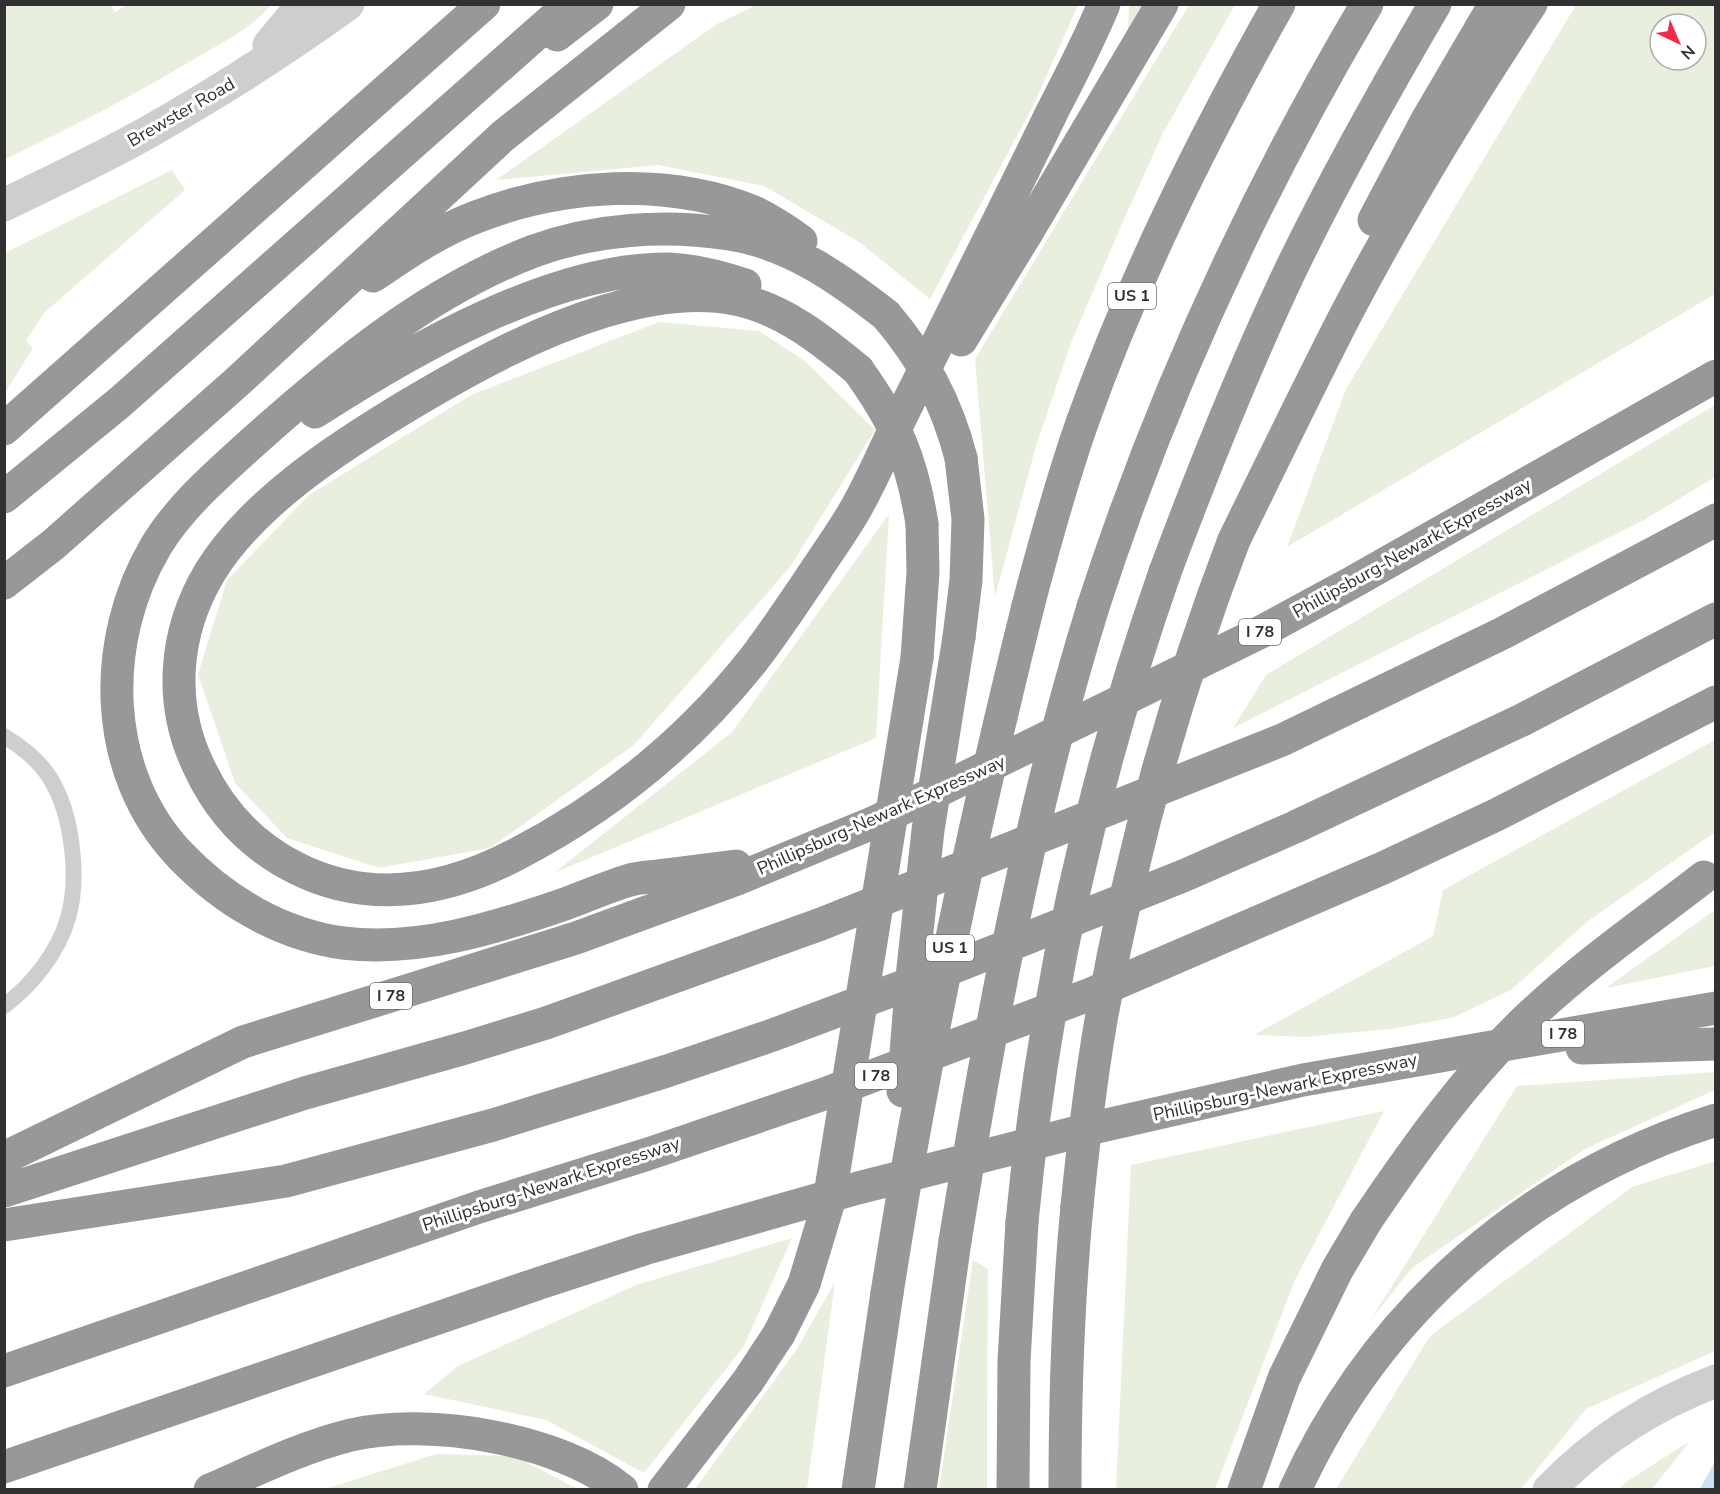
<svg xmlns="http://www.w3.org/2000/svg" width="1720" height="1494" viewBox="0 0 1720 1494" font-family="'Nunito Sans',sans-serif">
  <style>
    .green { fill: #e9efdf; fill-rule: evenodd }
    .water { fill: #cae5f0 }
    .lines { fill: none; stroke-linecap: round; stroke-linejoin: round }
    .service { stroke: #cecece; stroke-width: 16 }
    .tertiary { stroke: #cecece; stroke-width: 33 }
    .motorway { stroke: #989898; stroke-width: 33 }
    .motorway-bridge { stroke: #989898; stroke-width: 33 }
    .labels { text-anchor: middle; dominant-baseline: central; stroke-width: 6; stroke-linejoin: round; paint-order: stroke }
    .shield { fill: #fff; stroke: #6f6f6f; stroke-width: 1.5 }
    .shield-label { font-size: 16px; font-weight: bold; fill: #313131 }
    .street-label { font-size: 18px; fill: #313131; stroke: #fff }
  </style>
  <rect width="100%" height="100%" fill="#fff"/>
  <path class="green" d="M 128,4 L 271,5 C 251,29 223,42 196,58 C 134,95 70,129 5,159 L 5,5 L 111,5 L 115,12 Z
    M 758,4 L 1078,5 L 1033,106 L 930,299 L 859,242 L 764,186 L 658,165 L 496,180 L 717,24 Z
    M 1129,5 L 1143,5 L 1128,29 Z
    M 1189,5 L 1235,5 L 1163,133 L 1125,217 L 1071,343 L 1036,446 L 995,597 L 975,359 Z
    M 1576,5 L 1715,5 L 1715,294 L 1287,547 L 1346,389 ZM 1660,24 L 1696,24 L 1696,60 L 1660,60 Z
    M 172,170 L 185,190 L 44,313 L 26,341 L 33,348 L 5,393 L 5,253 Z
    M 659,322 L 759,331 L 805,361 L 875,430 L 790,567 L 634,745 L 490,848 L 379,868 L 287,838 L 235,783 L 198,674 L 227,580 L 309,495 L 471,395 Z
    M 1715,405 L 1715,477 L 1644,520 L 1233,728 L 1266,675 Z
    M 889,514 L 876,738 L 554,873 L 732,732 Z
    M 1715,740 L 1715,832 L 1588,921 L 1511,990 L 1452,1018 L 1391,1029 L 1335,1034 L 1308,1037 L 1254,1035 L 1433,936 L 1443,890 Z
    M 1715,910 L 1715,966 L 1606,988 Z
    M 1715,1072 L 1715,1090 L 1585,1149 L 1412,1268 L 1370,1321 L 1517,1086 Z
    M 1384,1111 L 1295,1280 L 1215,1489 L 1116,1489 L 1131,1165 Z
    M 1715,1161 L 1715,1351 L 1586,1409 L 1521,1489 L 1336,1489 L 1430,1336 L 1632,1187 Z
    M 792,1238 L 744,1346 L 644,1473 L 546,1420 L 424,1394 L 458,1366 L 636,1285 Z
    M 973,1260 L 988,1269 L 987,1489 L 939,1489 Z
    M 835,1282 L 807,1489 L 695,1489 L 795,1352 Z
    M 1690,1441 L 1652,1489 L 1619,1489 L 1626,1482 Z
    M 436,1454 L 514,1456 L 578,1489 L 322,1490 Z"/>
  <path class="water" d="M 1715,1461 L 1715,1489 L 1700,1489 Z"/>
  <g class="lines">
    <path class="service" d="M 4,736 C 24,748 45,766 55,787 C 73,822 79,881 68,918 C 58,953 32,985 4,1006"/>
    <path class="tertiary" d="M 269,45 L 303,4
      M 4,205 C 51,182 98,160 143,135 C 214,95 282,52 348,4
      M 1549,1490 C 1596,1441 1652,1405 1716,1381"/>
    <path class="motorway" d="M 557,35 L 597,4
      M 1374,220 L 1427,120 L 1495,4
      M 373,276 C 405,254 439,231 476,217 C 561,184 668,176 754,212 C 770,220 786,230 801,241
      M 961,340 L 1026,234 L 1162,4
      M 858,370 C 822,340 782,308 735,299 C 692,290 645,299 605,311 C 536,332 472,367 410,404 C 340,446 253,502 210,572 C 174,632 168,703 199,767 C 220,812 252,846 296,868 C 369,905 446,891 515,855 C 608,807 689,741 754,659 C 776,630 796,600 816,570 C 829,550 843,531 855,510 C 869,486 880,460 892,435 C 917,385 942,335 967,284 C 995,227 1024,170 1052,112 C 1070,77 1089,41 1104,4
      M 315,412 C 411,350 554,267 670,269 C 696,270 721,277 745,285
      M 4,429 L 484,4
      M 4,497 L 119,403 L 570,4
      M 1234,540 C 1271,465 1307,390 1345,316 C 1401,209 1464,105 1531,4
      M 1165,572 C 1203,470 1244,368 1291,269 C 1335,178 1384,91 1435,4
      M 4,583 L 54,544 L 237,382 L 503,136 L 669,4
      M 1028,606 C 1044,545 1061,483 1082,423 C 1134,277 1203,139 1279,4
      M 1093,607 C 1161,397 1254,195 1367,4
      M 959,637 L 966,580 L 968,519 L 961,458
      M 917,658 L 923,572 L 922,524
      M 736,866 C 712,869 689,872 665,875 C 653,877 641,877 630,880 C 607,887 584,897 562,905 C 492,929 417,952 343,943 C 280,934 224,901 180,855 C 102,773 99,642 156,546 C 180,506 219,473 253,442 C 337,367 428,291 534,251 C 595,229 664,224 729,234 C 789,243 839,278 886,315
      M 1582,1048 L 1716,1044
      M 4,1158 L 243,1042 L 576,938 L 737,879 L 875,822 L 1259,633 L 1353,582 L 1716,376
      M 4,1191 L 305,1093 L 465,1048 L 546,1023 L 821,924 L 1282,740 L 1503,633 L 1716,520
      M 4,1225 L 286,1181 L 493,1125 L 667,1071 L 770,1036 L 947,970 L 1183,876 L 1295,827 L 1522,720 L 1716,619
      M 4,1371 L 479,1207 L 648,1154 L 827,1093 L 1091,994 L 1383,868 L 1496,815 L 1716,702
      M 4,1467 L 540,1283 L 644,1249 L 858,1188 L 1093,1128 L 1303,1080 L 1716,1008
      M 210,1490 C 256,1470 302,1447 351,1435 C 429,1417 560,1439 622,1490
      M 664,1490 L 748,1381 L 779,1334
      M 858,1490 L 887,1293
      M 920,1490 L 955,1241
      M 1013,1490 L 1014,1361 L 1022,1222
      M 1065,1490 C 1065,1395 1068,1301 1077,1206
      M 1244,1490 L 1284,1378 L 1337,1270 L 1366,1221
      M 1295,1490 C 1377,1311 1528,1179 1716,1120"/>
    <path class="motorway-bridge" d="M 886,315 C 923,358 947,403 961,458
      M 858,370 C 896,423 912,459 922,524
      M 903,1091 L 912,977 L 928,830 L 959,637
      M 1077,1206 C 1083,1146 1090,1085 1100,1026 C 1129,860 1174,697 1234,540
      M 1366,1221 C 1414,1150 1469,1072 1532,1014 C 1585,964 1646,922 1704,877
      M 1022,1222 C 1043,1000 1091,783 1165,572
      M 955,1241 C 990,1027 1029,814 1093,607
      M 887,1293 C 897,1230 907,1167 919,1105 C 950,937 987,771 1028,606
      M 779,1334 L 804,1284 L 829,1201 L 917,658"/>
  </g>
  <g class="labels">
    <g class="shield">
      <rect x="1108" y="283" width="48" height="26" rx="4.5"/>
      <rect x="1239" y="619" width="42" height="26" rx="4.5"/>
      <rect x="926" y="935" width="48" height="26" rx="4.5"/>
      <rect x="370" y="983" width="42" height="26" rx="4.5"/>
      <rect x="1542" y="1021" width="42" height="26" rx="4.5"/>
      <rect x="855" y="1063" width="42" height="26" rx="4.5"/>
    </g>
    <g class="shield-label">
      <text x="1132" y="296">US 1</text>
      <text x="1260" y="632">I 78</text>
      <text x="950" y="948">US 1</text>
      <text x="391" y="996">I 78</text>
      <text x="1563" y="1034">I 78</text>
      <text x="876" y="1076">I 78</text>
    </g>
    <g class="street-label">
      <text transform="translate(181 112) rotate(-30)">Brewster Road</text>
      <text transform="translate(1412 548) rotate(-29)">Phillipsburg-Newark Expressway</text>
      <text transform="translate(881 815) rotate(-24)">Phillipsburg-Newark Expressway</text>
      <text transform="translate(1285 1087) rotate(-12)">Phillipsburg-Newark Expressway</text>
      <text transform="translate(551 1184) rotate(-18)">Phillipsburg-Newark Expressway</text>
    </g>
  </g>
  <rect width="1720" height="1494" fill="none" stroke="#313131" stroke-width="12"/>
  <g transform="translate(1678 42) rotate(136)"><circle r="28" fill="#ffffff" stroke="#adadad" stroke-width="1.5"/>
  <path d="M0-4.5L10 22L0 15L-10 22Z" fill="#f3294b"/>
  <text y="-9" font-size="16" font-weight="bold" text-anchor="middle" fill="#313131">N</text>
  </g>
</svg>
